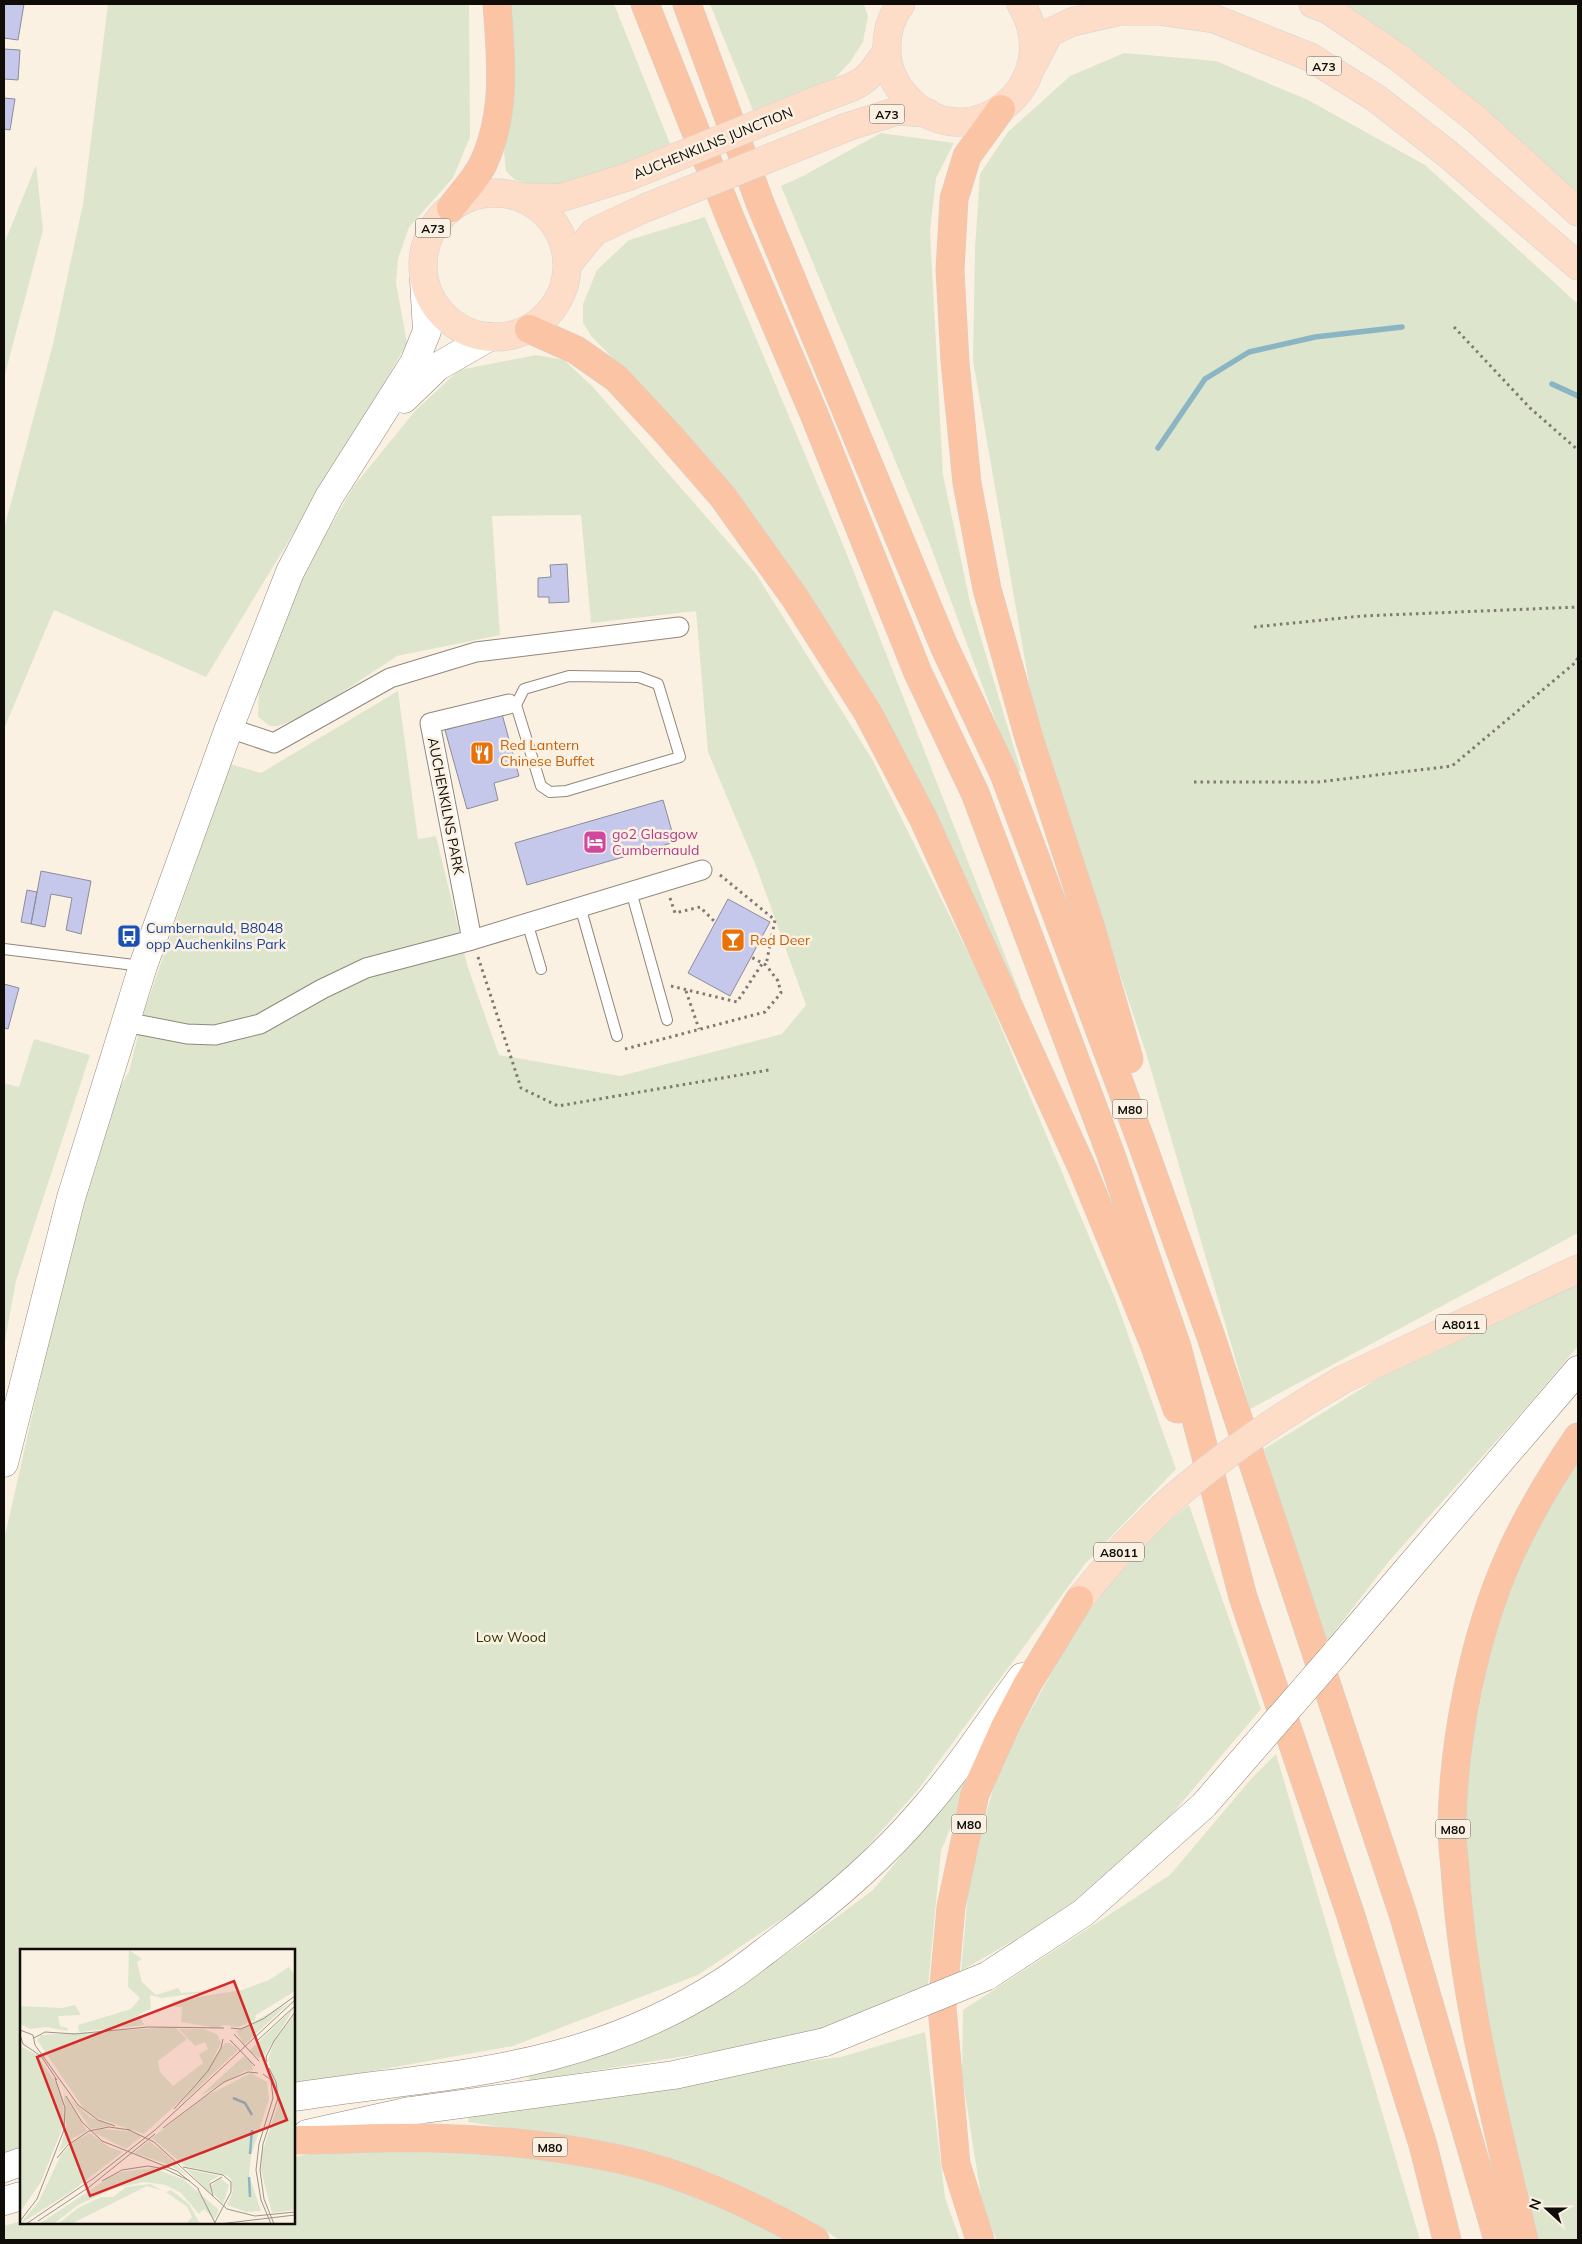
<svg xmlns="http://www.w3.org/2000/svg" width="1582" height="2244" viewBox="0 0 1582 2244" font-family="Mulish,sans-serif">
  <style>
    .green { fill: #dde6cd }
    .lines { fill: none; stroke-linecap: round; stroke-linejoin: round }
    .stream { stroke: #8bb5c3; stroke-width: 5.5 }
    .building { fill: #c6c8eb; stroke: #8b8c9b }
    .lane-casing { stroke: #91877b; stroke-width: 12 }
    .street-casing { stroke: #91877b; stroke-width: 21 }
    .secondary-casing { stroke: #91877b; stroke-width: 29 }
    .primary-casing { stroke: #d4d3d3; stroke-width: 29 }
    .highway-casing { stroke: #d4d3d3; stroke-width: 29 }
    .path { stroke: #807971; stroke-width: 3; stroke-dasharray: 2.5 4; stroke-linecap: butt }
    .lane { stroke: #fff; stroke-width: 10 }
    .street { stroke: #fff; stroke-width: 19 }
    .secondary { stroke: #fff; stroke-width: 28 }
    .primary { stroke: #fddcc8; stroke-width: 28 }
    .highway { stroke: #fbc4a4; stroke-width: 28 }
    .secondary-bridge-casing { stroke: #91877b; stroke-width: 29; stroke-linecap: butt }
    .primary-bridge-casing { stroke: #d4d3d3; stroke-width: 29; stroke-linecap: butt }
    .secondary-bridge { stroke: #fff; stroke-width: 28 }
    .primary-bridge { stroke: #fddcc8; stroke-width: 28 }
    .labels { text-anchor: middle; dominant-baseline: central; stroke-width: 5; stroke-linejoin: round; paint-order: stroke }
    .shield { fill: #fbf1e3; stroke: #56514a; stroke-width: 1 }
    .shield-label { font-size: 12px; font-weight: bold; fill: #100c08 }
    .street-label { font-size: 14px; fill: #100c08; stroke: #fbf1e3 }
    .food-label { font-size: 14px; fill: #c56008; stroke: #fbf1e3; text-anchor: start }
    .hotel-label { font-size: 14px; fill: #b23c85; stroke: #fbf1e3; text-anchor: start }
    .transit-label { font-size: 14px; fill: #164399; stroke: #fbf1e3; text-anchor: start }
    .park-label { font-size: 14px; fill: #2b3800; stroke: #fbf1e3 }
    .inset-river { fill: none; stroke: #8bb5c3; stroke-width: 2.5 }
    .inset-road { fill: none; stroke: #9d958b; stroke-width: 1 }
    .view { fill: #d62828; fill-opacity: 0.15; stroke: #d62828; stroke-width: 2.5 }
    .inset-edge { fill: none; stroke: #100c08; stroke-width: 2.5 }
  </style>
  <rect width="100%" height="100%" fill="#fbf1e3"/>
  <path class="green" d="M 108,4 L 469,4 L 470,137 L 453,178 L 409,227 L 398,259 L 396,283 L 407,343 L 377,396 L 206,677 L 54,610 L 4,729 L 4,529 L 53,344 L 83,204 Z
    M 506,4 L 614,4 L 671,146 L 602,173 L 543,188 L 515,180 L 506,171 L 504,153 L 508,120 Z
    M 710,4 L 864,4 L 868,16 L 863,42 L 850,62 L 835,78 L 754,113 Z
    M 1336,4 L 1578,4 L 1578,200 Z
    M 1124,53 L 1216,61 L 1308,100 L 1425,165 L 1578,304 L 1578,1233 L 1250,1409 L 1147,1056 L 1035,718 L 973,361 L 975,247 L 980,174 L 1008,132 L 1070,76 Z
    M 881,133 L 954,143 L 936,178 L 930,231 L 943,475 L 970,602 L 1021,771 L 1015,773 L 929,542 L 781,186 L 801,177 Z
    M 36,165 L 43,230 L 4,378 L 4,244 Z
    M 705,217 L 844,547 L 1021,996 L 1014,995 L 914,786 L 664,410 L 592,337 L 583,323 L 583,304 L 597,270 L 629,240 Z
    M 536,355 L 564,360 L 593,387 L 756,574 L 872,759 L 978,973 L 1115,1298 L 1176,1469 L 1085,1564 L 917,1791 L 834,1884 L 698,1975 L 513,2046 L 294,2085 L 294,1950 L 21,1950 L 21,2148 L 4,2153 L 4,1540 L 84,1186 L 117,1092 L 129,1072 L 143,1015 L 230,764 L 261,773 L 398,691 L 418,839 L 436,836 L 468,968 L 499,1055 L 620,1076 L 782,1034 L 806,1005 L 756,866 L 708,752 L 696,611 L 591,623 L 581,515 L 492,516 L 500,635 L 397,656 L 309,714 L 278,726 L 270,726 L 258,717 L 259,688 L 296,586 L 354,486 L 415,411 L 459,370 Z
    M 34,1039 L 90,1055 L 16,1281 L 4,1346 L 4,1083 L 19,1087 Z
    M 1578,1282 L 1578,1346 L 1524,1410 L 1390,1560 L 1324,1645 L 1264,1449 L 1400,1365 Z
    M 1578,1456 L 1578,2240 L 1532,2240 L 1473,1973 L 1465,1850 L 1465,1777 L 1496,1623 L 1545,1506 Z
    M 1189,1505 L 1261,1709 L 1161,1827 L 1059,1914 L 961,1971 L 970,1871 L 999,1768 L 1088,1607 L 1162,1527 Z
    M 1276,1754 L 1420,2240 L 997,2240 L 984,2215 L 962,2076 L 963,2010 L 1170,1875 L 1251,1779 Z
    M 975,1767 L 941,1851 L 928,1986 L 902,1994 L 841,2024 L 742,2047 L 529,2081 L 528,2073 L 699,2010 L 798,1946 L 873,1890 Z
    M 925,2032 L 945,2198 L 960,2240 L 839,2240 L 819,2226 L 711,2175 L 631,2147 L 468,2122 L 470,2113 L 753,2068 L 841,2057 Z
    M 345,2147 L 555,2155 L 676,2189 L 772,2230 L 786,2240 L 4,2240 L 4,2226 L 21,2221 L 21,2223 L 294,2223 L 294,2157 Z"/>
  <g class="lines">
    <path class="stream" d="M 1552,384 L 1578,396
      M 1158,448 L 1205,379 L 1249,352 L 1315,337 L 1402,327"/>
  </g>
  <path class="building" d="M 4,4 L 24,4 L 18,40 L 4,38 Z
    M 4,49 L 20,50 L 18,80 L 4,79 Z
    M 4,98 L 15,99 L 10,130 L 4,129 Z
    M 567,564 L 569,602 L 549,603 L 549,597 L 538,597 L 538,578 L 551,577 L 550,565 Z
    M 502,714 L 519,776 L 494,783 L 498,800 L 467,809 L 445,730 Z
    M 663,800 L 675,842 L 527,885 L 515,843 Z
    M 41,871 L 91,881 L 81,934 L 66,930 L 72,898 L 51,894 L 45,927 L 31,924 Z
    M 27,890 L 37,892 L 31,924 L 21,922 Z
    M 728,899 L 770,922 L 730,996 L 688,973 Z
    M 4,984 L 19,988 L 8,1029 L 4,1028 Z"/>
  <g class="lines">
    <g class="lane-casing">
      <path id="lane" d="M 509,704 L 516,705 L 541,786 L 550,792 L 566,791 L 680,757 L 658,684 L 639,677 L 569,676 L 524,689 L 516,705
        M 631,891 L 667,1020
        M 580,906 L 617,1036
        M 527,922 L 541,969
        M 4,949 L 142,966"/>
    </g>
    <g class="street-casing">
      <path id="street" d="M 229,728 L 274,743 L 390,678 L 476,652 L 679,627
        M 472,940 L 430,723 L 509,704
        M 125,1022 L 187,1034 L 215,1035 L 260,1024 L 322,989 L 366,968 L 472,940 L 702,870"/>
    </g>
    <g class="secondary-casing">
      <path id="secondary" d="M 404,399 L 437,367 L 489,337
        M 4,1463 L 71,1198 L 143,966 L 229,728 L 290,572 L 329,497 L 414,363 L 427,331 L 424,280
        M 1336,1653 L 1578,1370
        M 987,1976 L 1083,1913 L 1204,1805
        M 294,2097 C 381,2083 469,2078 555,2055 C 612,2040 671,2015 721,1983 C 742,1970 761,1954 781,1939 C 832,1901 880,1860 921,1812 C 958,1770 989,1722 1022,1677
        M 307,2134 L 410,2111 L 674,2075 L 825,2042
        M 4,2168 L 21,2162
        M 4,2201 L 21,2196"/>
    </g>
    <g class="primary-casing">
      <path id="primary" d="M 901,4 C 888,20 885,42 888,62 C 891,77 899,90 910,101 C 972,161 1068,82 1021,4
        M 1313,4 L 1327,9 L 1398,57 L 1477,120 L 1578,212
        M 1033,64 L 1049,33 L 1072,22 L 1120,11 L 1159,11 L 1215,19 L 1310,57 L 1377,99 L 1449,155 L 1578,266
        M 825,97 C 861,84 865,85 887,51
        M 847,127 L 897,111 L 928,113
        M423 265a72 72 0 1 1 144 0a72 72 0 1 1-144 0Z
        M 521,197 L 560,198 L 627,177
        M 567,265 L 594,232 L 645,208
        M 1344,1379 L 1578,1269
        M 1079,1600 L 1124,1546 L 1162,1508"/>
    </g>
    <g class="highway-casing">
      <path id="highway" d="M 645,4 L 731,220 L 814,414 L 918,673 L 975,793 L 1111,1155 L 1177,1347 L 1243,1597 L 1350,1913 L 1423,2145 L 1447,2240
        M 687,4 L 760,203 L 944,646 L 1004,774 L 1140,1138 L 1210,1334 L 1403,1914 L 1498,2240
        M 1001,109 L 967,156 L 954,199 L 950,270 L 955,362 L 967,483 L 987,589 L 1029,738 L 1090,925 L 1129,1059
        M 451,208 C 461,194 476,179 483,164 C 507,113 501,58 497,4
        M 529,329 L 576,350 L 616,378 L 669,435 L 723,497 L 795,598 L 868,713 L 923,818 L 1083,1170 L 1154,1344 L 1177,1409
        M 294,2140 C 339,2140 385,2137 431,2138 C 493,2139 558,2146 619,2159 C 688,2174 754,2206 815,2240
        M 980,2240 L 956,2164 L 942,2007 L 951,1907 L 975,1794 L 1005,1727 L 1027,1685 L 1079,1600
        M 1524,2240 C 1496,2122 1465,2003 1456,1882 C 1455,1864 1452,1845 1452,1827 C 1453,1740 1474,1636 1509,1557 C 1528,1515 1552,1475 1578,1437"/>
    </g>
    <path class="path" d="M 1454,327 L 1530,408 L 1578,450
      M 1254,627 L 1362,616 L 1578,607
      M 1194,782 L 1318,782 L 1452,766 L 1576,662 L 1578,657
      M 720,875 L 775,920 L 766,965 L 751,957
      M 670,898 L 675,913 L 700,907 L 715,922
      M 478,957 L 521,1088 L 558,1106 L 769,1070
      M 671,986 L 737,1002 L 762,964
      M 686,991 L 699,1029
      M 625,1049 L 765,1012 L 781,993 L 778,981 L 766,965"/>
    <use href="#lane" class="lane"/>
    <use href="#street" class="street"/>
    <use href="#secondary" class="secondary"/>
    <use href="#primary" class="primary"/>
    <use href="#highway" class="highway"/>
    <g class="secondary-bridge-casing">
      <path id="secondary-bridge" d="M 1204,1805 L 1336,1653
        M 825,2042 L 987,1976"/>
    </g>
    <g class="primary-bridge-casing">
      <path id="primary-bridge" d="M 627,177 L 825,97
        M 645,208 L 847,127
        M 1162,1508 C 1218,1457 1279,1417 1344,1379"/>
    </g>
    <use href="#secondary-bridge" class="secondary-bridge"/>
    <use href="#primary-bridge" class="primary-bridge"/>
  </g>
  <defs>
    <g id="restaurant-square" transform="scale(1.25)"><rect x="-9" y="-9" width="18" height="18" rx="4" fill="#e8710a" stroke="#fbf1e3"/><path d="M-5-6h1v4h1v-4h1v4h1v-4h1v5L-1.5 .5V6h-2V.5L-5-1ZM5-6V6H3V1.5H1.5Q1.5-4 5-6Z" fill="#fff"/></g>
    <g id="hotel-square" transform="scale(1.25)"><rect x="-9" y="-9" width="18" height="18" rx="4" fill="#d1479c" stroke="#fbf1e3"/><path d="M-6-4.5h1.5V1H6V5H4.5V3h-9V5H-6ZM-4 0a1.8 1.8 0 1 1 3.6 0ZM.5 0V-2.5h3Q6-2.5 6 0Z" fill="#fff"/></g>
    <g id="bus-square" transform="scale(1.25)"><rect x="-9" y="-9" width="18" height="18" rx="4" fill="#1a4fb4" stroke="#fbf1e3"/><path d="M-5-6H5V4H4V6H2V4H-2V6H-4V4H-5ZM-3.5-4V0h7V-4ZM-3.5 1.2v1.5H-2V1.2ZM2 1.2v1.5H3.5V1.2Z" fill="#fff"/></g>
    <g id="bar-square" transform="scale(1.25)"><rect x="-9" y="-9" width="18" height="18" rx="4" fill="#e8710a" stroke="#fbf1e3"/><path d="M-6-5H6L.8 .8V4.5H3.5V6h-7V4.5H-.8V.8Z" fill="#fff"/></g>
  </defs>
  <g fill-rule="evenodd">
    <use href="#restaurant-square" x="482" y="753"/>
    <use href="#hotel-square" x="595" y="842"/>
    <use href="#bus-square" x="129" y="936"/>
    <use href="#bar-square" x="733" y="940"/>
  </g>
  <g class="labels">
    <g class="shield">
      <rect x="1306.5" y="56.5" width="35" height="19" rx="4"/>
      <rect x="869.5" y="104.5" width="35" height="19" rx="4"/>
      <rect x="415.5" y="218.5" width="35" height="19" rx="4"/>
      <rect x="1112.5" y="1099.5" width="35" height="19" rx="4"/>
      <rect x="1436" y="1314.5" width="50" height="19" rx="4"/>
      <rect x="1094" y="1542.5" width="50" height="19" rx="4"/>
      <rect x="951.5" y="1814.5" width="35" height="19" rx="4"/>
      <rect x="1435.5" y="1819.5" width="35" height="19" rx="4"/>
      <rect x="532.5" y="2137.5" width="35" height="19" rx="4"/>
    </g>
    <g class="shield-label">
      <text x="1324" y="66">A73</text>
      <text x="887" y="114">A73</text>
      <text x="433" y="228">A73</text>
      <text x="1130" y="1109">M80</text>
      <text x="1461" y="1324">A8011</text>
      <text x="1119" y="1552">A8011</text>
      <text x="969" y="1824">M80</text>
      <text x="1453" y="1829">M80</text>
      <text x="550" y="2147">M80</text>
    </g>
    <g class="street-label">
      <text transform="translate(713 143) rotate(-22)">AUCHENKILNS JUNCTION</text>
      <text transform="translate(446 806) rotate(79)">AUCHENKILNS PARK</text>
    </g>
    <g class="food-label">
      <text x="500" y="745">Red Lantern<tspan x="500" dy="16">Chinese Buffet</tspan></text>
      <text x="750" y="940">Red Deer</text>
    </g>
    <g class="hotel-label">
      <text x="612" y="834">go2 Glasgow<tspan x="612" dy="16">Cumbernauld</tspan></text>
    </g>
    <g class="transit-label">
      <text x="146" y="928">Cumbernauld, B8048<tspan x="146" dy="16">opp Auchenkilns Park</tspan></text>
    </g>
    <g class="park-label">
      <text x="511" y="1637">Low Wood</text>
    </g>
  </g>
  <g transform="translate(20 1949)">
    <rect width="275" height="275" fill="#fbf1e3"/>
    <path d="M 109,1 L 122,10 L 117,13 L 122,33 L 136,46 L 158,39 L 161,44 L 201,41 L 142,49 L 130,46 L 131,60 L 119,65 L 124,76 L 59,83 L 58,76 L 111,60 L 120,49 L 108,38 ZM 269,18 L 275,26 L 275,42 L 236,66 L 235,71 L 218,78 L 204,76 L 197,79 L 161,73 L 162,58 L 149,57 L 153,52 L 222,41 L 249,31 ZM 269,54 L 224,96 L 216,82 ZM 55,56 L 61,66 L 38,67 L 40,77 L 48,79 L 47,82 L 26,78 L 10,80 L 0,75 L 0,57 L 42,59 ZM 275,58 L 244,107 L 239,109 L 229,102 ZM 275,64 L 275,261 L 252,264 L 241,221 L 242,204 L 258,155 L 248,110 L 254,93 ZM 155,78 L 167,90 L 138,112 L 140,123 L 153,137 L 183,114 L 179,105 L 188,100 L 185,93 L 175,97 L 159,80 L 183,80 L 197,85 L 201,94 L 189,118 L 161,151 L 124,185 L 77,169 L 64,160 L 17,91 L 21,86 ZM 205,94 L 210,94 L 218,101 L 161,155 ZM 0,97 L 16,105 L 37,135 L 43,153 L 44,175 L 21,233 L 0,263 ZM 224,107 L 232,114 L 233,121 L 225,122 L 180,147 ZM 231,124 L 247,133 L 249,150 L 231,207 L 229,226 L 241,262 L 226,263 L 207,256 L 213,242 L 211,230 L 206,226 L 165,217 L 132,189 L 186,147 ZM 44,145 L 67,182 L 53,189 L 39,203 L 46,179 ZM 49,149 L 70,168 L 92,177 L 71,180 ZM 82,180 L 109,182 L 122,187 L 106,200 L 73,183 ZM 70,184 L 89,198 L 103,203 L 52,242 L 0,275 L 19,252 L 41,206 L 53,193 ZM 129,192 L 141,201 L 170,229 L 150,216 L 114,204 ZM 134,219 L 164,231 L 199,261 L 196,268 L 194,270 L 184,260 L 179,265 L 161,244 L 146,236 L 124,233 L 95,239 L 58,256 L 35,274 L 19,275 L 90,228 L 101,223 ZM 166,220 L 199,227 L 190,232 L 191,245 ZM 200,229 L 209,236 L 203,255 L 193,244 L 191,237 ZM 130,235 L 143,242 L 127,237 L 51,275 L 38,275 L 58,259 L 81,248 L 93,248 L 106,238 ZM 151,241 L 169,255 L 180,275 L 166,275 L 172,268 L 167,258 L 146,243 Z" fill="#dde6cd"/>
    <path class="inset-river" d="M 213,149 L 225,154 L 232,166M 230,205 L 232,181M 229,228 L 230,248"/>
    <path class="inset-road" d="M 211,79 L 221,80 L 243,70 L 275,47M 0,81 L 13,86 L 15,96 L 58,156 L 78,171 L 95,177M 214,85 L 239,112M 0,86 L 3,95 L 21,107 L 37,131M 14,89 L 25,83 L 55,85 L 128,78 L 204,79M 210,91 L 235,117M 238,91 L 275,57M 247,113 L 246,108 L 254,92 L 275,63M 249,119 L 256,133 L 258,149 L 243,195 L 240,221 L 244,250 L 254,275M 243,125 L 251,131 L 253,149 L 239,195 L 236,221 L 241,251 L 251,275M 46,147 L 62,173 L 82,192 L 157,222 L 179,240M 154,160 L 188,122 L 201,99 L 203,90M 143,179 L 204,133 L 228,123 L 238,124M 107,180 L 134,193 L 207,260 L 235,267 L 275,263M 37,209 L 48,196 L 69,182 L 89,178 L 110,181M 163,218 L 203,226 L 211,233 L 211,243 L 194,275M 82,232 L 102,221 L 128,217 L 145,220 L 170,232M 178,240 L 195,274M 193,247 L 190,235 L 202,228M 0,272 L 17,250 L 44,181 L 45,159 L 35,129M 18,272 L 68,239 L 135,185M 6,275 L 74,229 L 135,181 L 275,51M 199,275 L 275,266"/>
    <path class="view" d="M 214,32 L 267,171 L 70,247 L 17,108 Z"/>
    <rect width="275" height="275" class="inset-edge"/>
  </g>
  <rect width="1582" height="2244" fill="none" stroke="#100c08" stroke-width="10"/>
  <g transform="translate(1547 2209) rotate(291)" stroke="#fbf1e3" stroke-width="4" paint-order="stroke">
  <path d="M0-4L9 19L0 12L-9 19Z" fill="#100c08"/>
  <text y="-8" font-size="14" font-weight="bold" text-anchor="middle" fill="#100c08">N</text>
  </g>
</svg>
